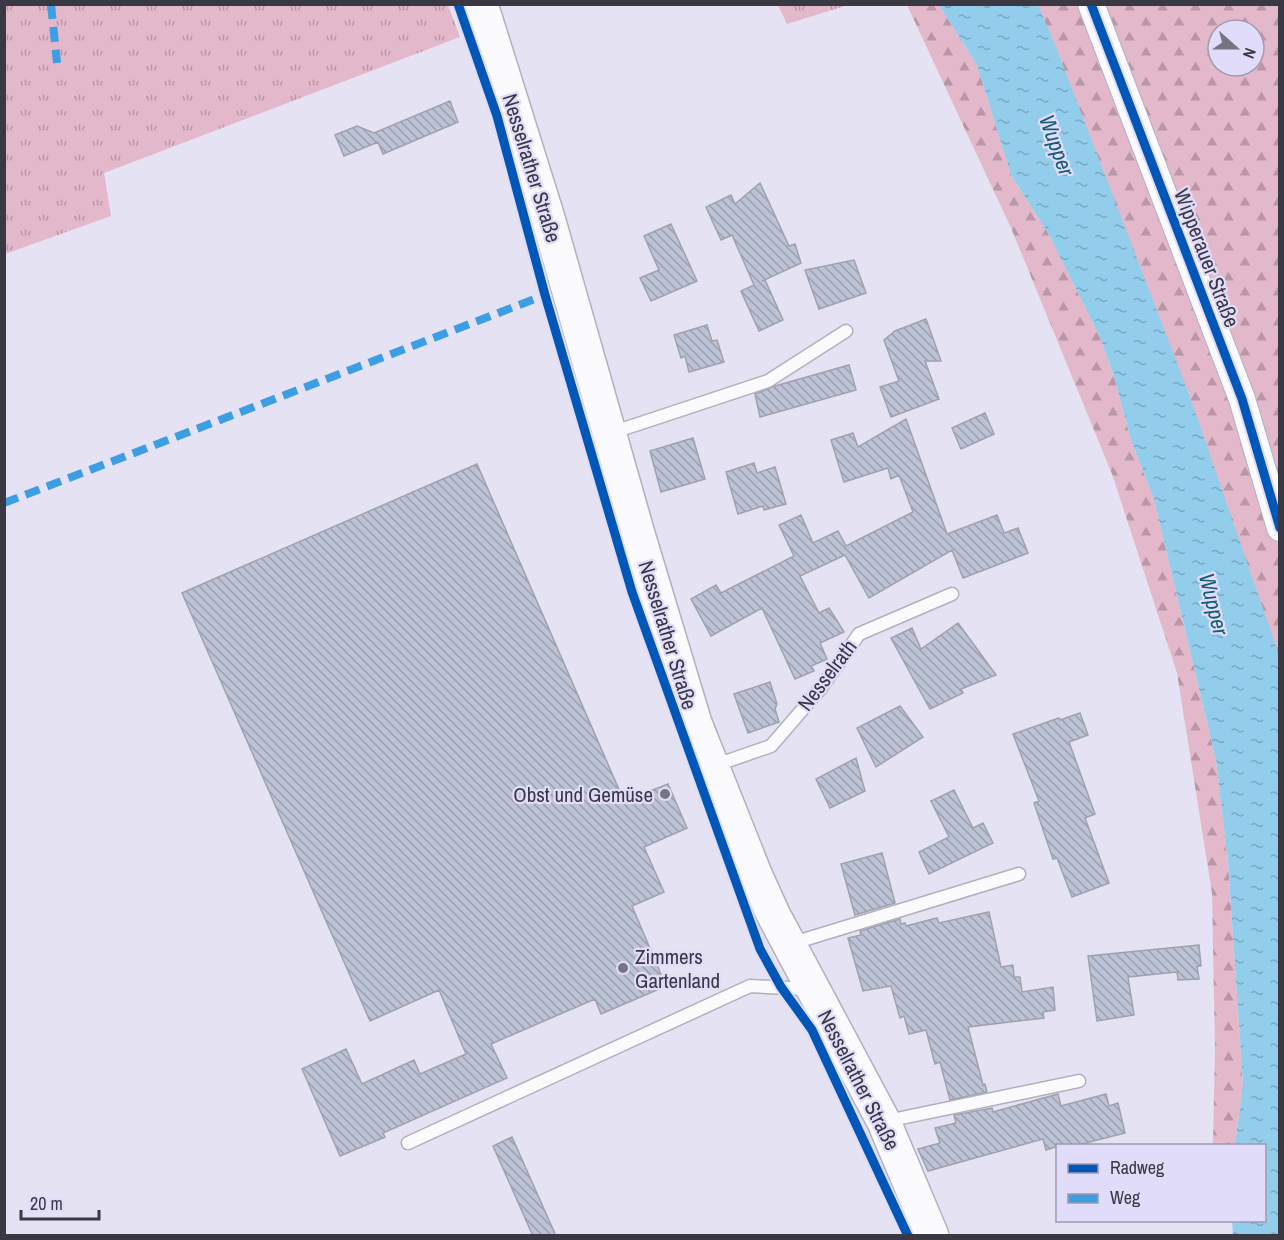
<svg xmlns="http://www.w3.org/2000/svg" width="1284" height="1240" viewBox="0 0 1284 1240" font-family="'Archivo Narrow',sans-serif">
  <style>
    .grass { fill: url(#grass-tufts) }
    .forest { fill: url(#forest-firs); fill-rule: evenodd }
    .water { fill: url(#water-ripples) }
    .building { fill: url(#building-back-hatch); stroke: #a0a1ad; stroke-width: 1.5 }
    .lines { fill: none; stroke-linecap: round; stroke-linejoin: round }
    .lane-casing { stroke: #b2b0bd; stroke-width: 15 }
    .street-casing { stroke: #b2b0bd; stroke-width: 28 }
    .secondary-casing { stroke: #b2b0bd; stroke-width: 36 }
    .lane { stroke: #fbfbfd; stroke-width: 12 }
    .street { stroke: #fbfbfd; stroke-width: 26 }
    .secondary { stroke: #fbfbfd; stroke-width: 33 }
    .quiet { stroke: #3e9ee3; stroke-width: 8; stroke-dasharray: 15 8; stroke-linecap: butt }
    .cycleway-casing { stroke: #e1dcf9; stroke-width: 13 }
    .cycleway { stroke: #0057b8; stroke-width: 9 }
    .poi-dot { fill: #767481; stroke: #e1dcf9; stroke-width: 2 }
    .labels { text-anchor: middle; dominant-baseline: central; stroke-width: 4.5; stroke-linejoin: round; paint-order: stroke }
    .street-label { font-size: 21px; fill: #3a3843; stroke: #e1dcf9 }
    .poi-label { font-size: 21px; fill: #3a3843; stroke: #e1dcf9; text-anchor: end }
    .water-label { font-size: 22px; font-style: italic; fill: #175d75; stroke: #e1dcf9 }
  </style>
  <defs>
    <pattern id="grass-tufts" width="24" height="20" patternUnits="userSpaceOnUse" patternTransform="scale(1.5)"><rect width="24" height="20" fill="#e4b8cb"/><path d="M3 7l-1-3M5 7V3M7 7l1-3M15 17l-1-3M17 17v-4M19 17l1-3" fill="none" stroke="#ba97a6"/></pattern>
    <pattern id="forest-firs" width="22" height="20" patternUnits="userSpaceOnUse" patternTransform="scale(1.5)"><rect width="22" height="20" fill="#e4b8cb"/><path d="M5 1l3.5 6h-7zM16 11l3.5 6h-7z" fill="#ba97a6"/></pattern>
    <pattern id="water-ripples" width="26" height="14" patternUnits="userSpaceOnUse" patternTransform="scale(1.5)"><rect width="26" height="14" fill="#92ceeb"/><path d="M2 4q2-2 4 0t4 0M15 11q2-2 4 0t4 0" fill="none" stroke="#78a8c0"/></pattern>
    <pattern id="building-back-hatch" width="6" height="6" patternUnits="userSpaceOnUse" patternTransform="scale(1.5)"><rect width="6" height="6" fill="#bdc3d6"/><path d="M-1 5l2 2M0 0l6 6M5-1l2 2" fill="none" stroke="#9b9faf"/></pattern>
  </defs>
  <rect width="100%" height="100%" fill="#e5e2f3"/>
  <path class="grass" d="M 5,4 L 448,5 L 460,37 L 104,173 L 111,216 L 5,254 Z
    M 778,5 L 848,5 L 787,24 Z"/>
  <path class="forest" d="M 907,5 L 939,5 L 977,65 L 1011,175 L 1048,233 L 1100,337 L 1114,376 L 1131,440 L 1154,499 L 1216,760 L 1228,862 L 1243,1084 L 1235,1145 L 1213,1145 L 1215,1049 L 1212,893 L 1177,673 L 1112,474 L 1011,228 Z
    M 1024,5 L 1279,5 L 1279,740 ZM 1218,30 L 1254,30 L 1254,66 L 1218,66 Z"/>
  <path class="water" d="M 939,5 L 1038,5 L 1054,42 L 1189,394 L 1276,646 L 1280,662 L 1279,1235 L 1233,1235 L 1232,1221 L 1264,1220 L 1264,1146 L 1235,1145 L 1243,1084 L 1228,862 L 1216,760 L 1154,499 L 1131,440 L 1114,376 L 1100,337 L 1048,233 L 1011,175 L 977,65 Z"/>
  <path class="building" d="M 450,101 L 458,122 L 383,154 L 378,142 L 344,156 L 335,135 L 357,126 L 374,133 Z
    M 760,183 L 789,246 L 795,244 L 801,263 L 762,281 L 765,280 L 783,320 L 759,331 L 741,291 L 754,285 L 732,235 L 721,240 L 706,207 L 731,195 L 735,204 Z
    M 671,224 L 697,281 L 651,301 L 640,278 L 659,270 L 644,236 Z
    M 854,260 L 866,293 L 819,309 L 805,270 Z
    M 926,319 L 941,361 L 925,361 L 939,399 L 891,417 L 880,387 L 899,381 L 884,340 L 895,331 Z
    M 707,325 L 712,341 L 717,340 L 724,362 L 689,372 L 685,356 L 681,358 L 674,335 Z
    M 849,365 L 856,390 L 760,417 L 755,394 L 775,386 Z
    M 985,413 L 994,434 L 961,449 L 952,428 Z
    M 906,419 L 947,534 L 997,515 L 1004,533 L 1018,528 L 1028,553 L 963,578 L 952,550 L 869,598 L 845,555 L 800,576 L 819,613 L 829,608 L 844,632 L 820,643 L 827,659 L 811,666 L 814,671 L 795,679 L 762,608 L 711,636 L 691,599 L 716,585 L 721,593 L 794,556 L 779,525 L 801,515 L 813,543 L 838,531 L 846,546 L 913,512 L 899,475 L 891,479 L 888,468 L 844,482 L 831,440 L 853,433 L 858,447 Z
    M 693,438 L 705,479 L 661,492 L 650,451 Z
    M 754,463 L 757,473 L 775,467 L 786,504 L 764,510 L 763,506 L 738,514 L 726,472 Z
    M 477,464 L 624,801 L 668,784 L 687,828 L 644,847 L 664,892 L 632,906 L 666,986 L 601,1014 L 595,999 L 491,1044 L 507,1078 L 383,1133 L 385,1137 L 340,1156 L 302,1069 L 346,1049 L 362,1084 L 414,1060 L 420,1074 L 466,1054 L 439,990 L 370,1021 L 182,593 Z
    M 958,623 L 996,675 L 961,689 L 963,693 L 930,709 L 891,638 L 912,628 L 921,649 Z
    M 770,682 L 777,704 L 775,709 L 779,722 L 748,733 L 734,694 Z
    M 900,706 L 923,737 L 876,767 L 857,728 Z
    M 1080,713 L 1088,735 L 1069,742 L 1095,814 L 1085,818 L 1109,883 L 1072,897 L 1057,858 L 1053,859 L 1034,803 L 1039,801 L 1013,734 L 1059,718 L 1060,720 Z
    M 856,758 L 865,791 L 830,808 L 816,779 Z
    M 954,790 L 973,828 L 983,823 L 993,843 L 929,874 L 919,852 L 949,837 L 931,801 Z
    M 882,853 L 895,903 L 855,915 L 841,864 Z
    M 989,912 L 1001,967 L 1013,965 L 1014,977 L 1020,977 L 1022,992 L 1053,987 L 1055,1010 L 1043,1012 L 1044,1018 L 968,1027 L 983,1085 L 985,1084 L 987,1092 L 950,1100 L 940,1062 L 935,1064 L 926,1030 L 909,1034 L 904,1016 L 900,1018 L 891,986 L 863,991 L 848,938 L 861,935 L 860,931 L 900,919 L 901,924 L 905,923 L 906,926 L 937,918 L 939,923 Z
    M 1199,945 L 1201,966 L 1197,966 L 1199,979 L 1178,980 L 1177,972 L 1128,977 L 1134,1015 L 1097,1021 L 1088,956 Z
    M 1058,1094 L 1061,1106 L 1106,1094 L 1109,1106 L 1118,1103 L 1125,1133 L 1074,1146 L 1058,1146 L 1046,1150 L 1043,1139 L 928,1171 L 918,1149 L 940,1143 L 935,1128 L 956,1123 L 954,1115 L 992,1108 L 993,1112 Z
    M 512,1137 L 556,1236 L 533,1236 L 493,1146 Z"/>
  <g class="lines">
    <g class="lane-casing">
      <path id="lane" d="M 611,433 L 768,381 L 846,331
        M 713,766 L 771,746 L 821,688 L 859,634 L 952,594
        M 790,944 L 1019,874
        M 887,1121 L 1079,1081
        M 408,1143 L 750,986 L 808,989"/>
    </g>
    <g class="street-casing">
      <path id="street" d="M 1091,4 L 1242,399 L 1280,528"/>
    </g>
    <g class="secondary-casing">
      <path id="secondary" d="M 481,4 L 548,218 L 638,534 L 695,723 L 755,874 L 773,914 L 884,1122 L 932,1236"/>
    </g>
    <use href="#lane" class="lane"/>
    <use href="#street" class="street"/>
    <use href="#secondary" class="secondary"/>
    <path class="quiet" d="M 51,4 L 57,63
      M 4,503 L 545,295"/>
    <g class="cycleway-casing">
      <path id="cycleway" d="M 458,4 L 497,116 L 545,295 L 632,592 L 760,949 L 781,987 L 812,1030 L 908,1236
        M 1091,4 L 1242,399 L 1280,528"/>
    </g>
    <use href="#cycleway" class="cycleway"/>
  </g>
  <g class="poi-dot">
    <circle cx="665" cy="794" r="6"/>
    <circle cx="623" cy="968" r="6"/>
  </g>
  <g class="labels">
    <g class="street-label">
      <text transform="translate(532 168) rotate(73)">Nesselrather Straße</text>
      <text transform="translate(1207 258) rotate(69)">Wipperauer Straße</text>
      <text transform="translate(668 635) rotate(73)">Nesselrather Straße</text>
      <text transform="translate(827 675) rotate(-53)">Nesselrath</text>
      <text transform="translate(859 1080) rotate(63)">Nesselrather Straße</text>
    </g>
    <g class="poi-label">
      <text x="653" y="794">Obst und Gemüse</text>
      <text x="635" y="956" text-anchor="start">Zimmers<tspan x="635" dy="24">Gartenland</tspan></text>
    </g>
    <g class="water-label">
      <text transform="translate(1057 145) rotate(70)">Wupper</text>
      <text transform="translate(1214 604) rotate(76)">Wupper</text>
    </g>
  </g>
  <rect width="1284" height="1240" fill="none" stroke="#3a3843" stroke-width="12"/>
  <rect x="1056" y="1144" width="210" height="78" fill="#e1dcf9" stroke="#9e9ab0" stroke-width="1.5"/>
  <rect x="1068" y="1164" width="30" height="9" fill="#0057b8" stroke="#9e9ab0" stroke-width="1.5"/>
  <text x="1110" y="1174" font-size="18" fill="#3a3843">Radweg</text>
  <rect x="1068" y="1194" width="30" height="9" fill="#3e9ee3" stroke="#9e9ab0" stroke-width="1.5"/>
  <text x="1110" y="1204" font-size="18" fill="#3a3843">Weg</text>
  <g transform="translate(1236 48) rotate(111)"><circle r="28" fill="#e1dcf9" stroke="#9e9ab0" stroke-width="1.5"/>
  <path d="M0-4.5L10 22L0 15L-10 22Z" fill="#767481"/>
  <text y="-9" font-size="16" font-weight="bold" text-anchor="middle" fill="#3a3843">N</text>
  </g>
  <path d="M21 1210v9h78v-9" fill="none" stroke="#3a3843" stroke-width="3"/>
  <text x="30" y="1210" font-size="18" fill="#3a3843" stroke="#e1dcf9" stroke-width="4.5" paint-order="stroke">20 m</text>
</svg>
